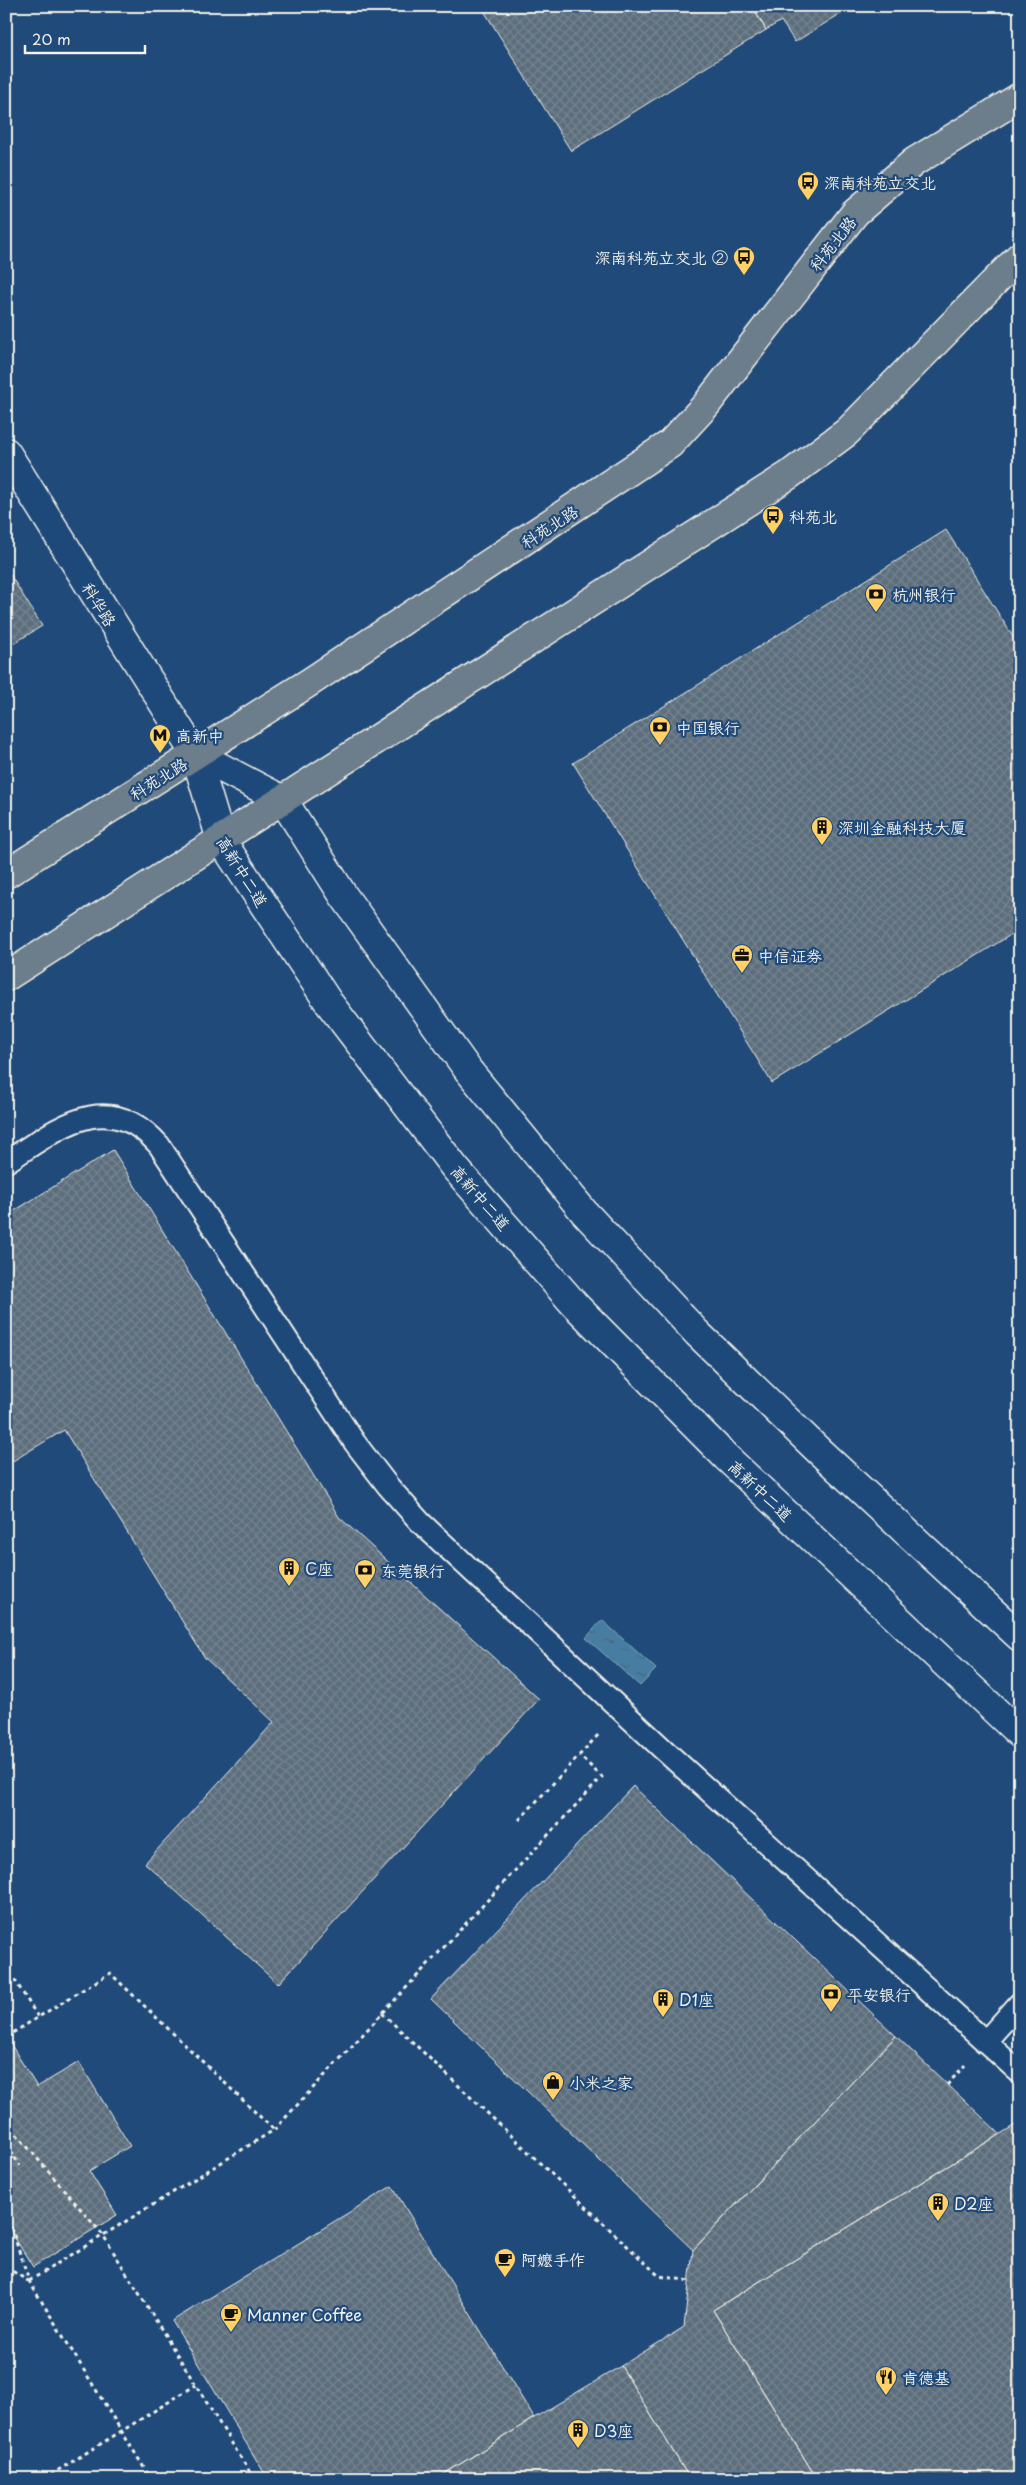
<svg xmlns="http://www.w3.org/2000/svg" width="1026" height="2485" viewBox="0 0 1026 2485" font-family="'Playpen Sans','LXGW WenKai TC',sans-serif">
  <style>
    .water { fill: url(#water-ripples); stroke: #8cabbd }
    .building { fill: url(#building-cross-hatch); stroke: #f4f1e8 }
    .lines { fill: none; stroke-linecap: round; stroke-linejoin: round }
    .lane-casing { stroke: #f4f1e8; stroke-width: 25 }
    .secondary-casing { stroke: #f4f1e8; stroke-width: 31 }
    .primary-casing { stroke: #f4f1e8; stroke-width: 31 }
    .path { stroke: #f4f1e8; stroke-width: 3; stroke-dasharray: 4 4; stroke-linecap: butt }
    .lane { stroke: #1f4a7a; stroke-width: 21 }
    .secondary { stroke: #1f4a7a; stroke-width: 28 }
    .primary { stroke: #6c7d8c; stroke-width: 28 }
    .labels { text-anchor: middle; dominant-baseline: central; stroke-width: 4.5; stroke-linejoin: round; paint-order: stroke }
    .poi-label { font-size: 16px; fill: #f4f1e8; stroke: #1f4a7a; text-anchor: start }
    .street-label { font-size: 16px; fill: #f4f1e8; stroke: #1f4a7a }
  </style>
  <defs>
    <pattern id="water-ripples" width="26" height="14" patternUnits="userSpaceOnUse" patternTransform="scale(1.25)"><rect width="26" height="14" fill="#467da1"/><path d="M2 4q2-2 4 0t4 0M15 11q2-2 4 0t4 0" fill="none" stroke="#476578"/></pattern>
    <pattern id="building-cross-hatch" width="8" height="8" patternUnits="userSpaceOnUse" patternTransform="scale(1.25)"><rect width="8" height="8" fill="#5c6e7d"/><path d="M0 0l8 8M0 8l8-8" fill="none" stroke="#74838f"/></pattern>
  </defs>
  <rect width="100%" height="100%" fill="#1f4a7a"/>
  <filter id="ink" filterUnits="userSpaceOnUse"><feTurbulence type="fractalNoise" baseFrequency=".02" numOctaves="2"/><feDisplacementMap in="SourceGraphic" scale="10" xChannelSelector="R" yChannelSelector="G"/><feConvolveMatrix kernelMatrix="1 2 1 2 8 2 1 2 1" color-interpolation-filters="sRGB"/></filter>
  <g filter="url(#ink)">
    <path class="water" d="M 602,1620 L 656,1669 L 640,1686 L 586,1638 Z"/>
    <path class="building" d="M 481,6 L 752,6 L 766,30 L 571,151 Z
      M 752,6 L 853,6 L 795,42 L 781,21 L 766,30 Z
      M 946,530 L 1020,648 L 1020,929 L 772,1083 L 573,763 Z
      M 6,568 L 42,626 L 6,648 Z
      M 113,1150 L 339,1517 L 539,1699 L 278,1984 L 145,1863 L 274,1722 L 205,1658 L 64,1430 L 6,1465 L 6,1216 Z
      M 633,1786 L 896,2036 L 693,2250 L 431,1999 Z
      M 896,2036 L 1000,2134 L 713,2310 L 817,2479 L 690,2479 L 621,2366 L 684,2327 L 693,2250 Z
      M 10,2043 L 37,2087 L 79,2062 L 130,2146 L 89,2171 L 117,2215 L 33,2267 L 6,2224 L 6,2046 Z
      M 1020,2122 L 1020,2468 L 1003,2479 L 817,2479 L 713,2310 Z
      M 392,2186 L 534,2418 L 436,2479 L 268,2479 L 172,2321 Z
      M 621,2366 L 690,2479 L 436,2479 L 534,2418 Z"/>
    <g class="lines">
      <g class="lane-casing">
        <path id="lane" d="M 6,1162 C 58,1129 106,1086 159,1145 L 355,1443 L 388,1486 L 421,1523 L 665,1751 L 1020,2073
          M 985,2042 L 1020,2003"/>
      </g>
      <g class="secondary-casing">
        <path id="secondary" d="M 6,452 L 195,754 L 221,840 L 329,1003 L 455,1168 L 575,1305 L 726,1457 L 1020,1734
          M 195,754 L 283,800 L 343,895 L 468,1070 L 584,1212 L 697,1333 L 819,1451 L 1020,1637"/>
      </g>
      <g class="primary-casing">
        <path id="primary" d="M 6,874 L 310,682 L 670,444 L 706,405 L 855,213 L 914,162 L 1020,97
          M 6,977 L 789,475 L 847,432 L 1020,256"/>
      </g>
      <path class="path" d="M 519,1820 L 600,1733
        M 6,1966 L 38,2017
        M 382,2013 L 659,2276 L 690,2281
        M 6,2037 L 110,1973 L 274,2130
        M 947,2085 L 965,2065
        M 6,2122 L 103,2235 L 254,2479
        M 6,2144 L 20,2166
        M 6,2212 L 29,2281 L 151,2479
        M 6,2267 L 28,2281
        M 29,2281 L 274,2130 L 602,1777 L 579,1755
        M 44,2479 L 196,2385"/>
      <use href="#lane" class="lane"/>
      <use href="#secondary" class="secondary"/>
      <use href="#primary" class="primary"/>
    </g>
  </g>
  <defs>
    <g id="bus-pin" transform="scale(1.125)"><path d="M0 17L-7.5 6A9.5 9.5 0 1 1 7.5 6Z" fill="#ffd166" stroke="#1f4a7a"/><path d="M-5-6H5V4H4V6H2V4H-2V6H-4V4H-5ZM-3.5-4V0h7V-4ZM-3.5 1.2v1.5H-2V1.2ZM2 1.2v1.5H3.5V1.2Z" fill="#111"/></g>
    <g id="bank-pin" transform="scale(1.125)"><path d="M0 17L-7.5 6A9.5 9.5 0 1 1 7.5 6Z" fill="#ffd166" stroke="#1f4a7a"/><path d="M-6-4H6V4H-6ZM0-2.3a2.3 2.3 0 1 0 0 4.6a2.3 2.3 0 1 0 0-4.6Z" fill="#111"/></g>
    <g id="metro-pin" transform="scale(1.125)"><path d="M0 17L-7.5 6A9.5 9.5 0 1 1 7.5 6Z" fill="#ffd166" stroke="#1f4a7a"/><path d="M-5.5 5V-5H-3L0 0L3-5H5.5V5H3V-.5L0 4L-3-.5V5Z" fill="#111"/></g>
    <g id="building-pin" transform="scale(1.125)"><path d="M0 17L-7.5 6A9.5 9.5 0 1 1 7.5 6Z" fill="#ffd166" stroke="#1f4a7a"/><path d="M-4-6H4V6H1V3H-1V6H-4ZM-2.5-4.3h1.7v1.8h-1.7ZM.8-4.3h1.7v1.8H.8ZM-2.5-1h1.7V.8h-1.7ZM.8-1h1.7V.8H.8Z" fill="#111"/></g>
    <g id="office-pin" transform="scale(1.125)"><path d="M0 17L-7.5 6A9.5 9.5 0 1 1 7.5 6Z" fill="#ffd166" stroke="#1f4a7a"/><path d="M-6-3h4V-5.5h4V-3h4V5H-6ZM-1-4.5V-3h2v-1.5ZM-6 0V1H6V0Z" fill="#111"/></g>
    <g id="shop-pin" transform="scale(1.125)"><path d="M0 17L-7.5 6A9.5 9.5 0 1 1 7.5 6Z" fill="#ffd166" stroke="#1f4a7a"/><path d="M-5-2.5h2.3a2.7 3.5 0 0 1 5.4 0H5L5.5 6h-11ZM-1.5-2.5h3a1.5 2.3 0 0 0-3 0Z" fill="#111"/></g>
    <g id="cafe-pin" transform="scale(1.125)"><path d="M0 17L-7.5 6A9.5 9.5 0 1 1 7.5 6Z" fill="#ffd166" stroke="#1f4a7a"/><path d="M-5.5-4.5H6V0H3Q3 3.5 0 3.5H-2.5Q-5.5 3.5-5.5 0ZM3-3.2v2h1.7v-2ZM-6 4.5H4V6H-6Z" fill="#111"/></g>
    <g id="restaurant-pin" transform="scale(1.125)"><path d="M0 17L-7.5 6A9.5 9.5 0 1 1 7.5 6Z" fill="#ffd166" stroke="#1f4a7a"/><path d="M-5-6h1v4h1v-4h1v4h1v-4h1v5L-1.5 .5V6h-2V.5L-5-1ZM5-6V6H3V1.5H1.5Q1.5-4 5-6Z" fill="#111"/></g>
  </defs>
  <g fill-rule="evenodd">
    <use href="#bus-pin" x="808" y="182"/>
    <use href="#bus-pin" x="744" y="257"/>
    <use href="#bus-pin" x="773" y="516"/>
    <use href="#bank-pin" x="876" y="594"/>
    <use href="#bank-pin" x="660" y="727"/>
    <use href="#metro-pin" x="160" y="735"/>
    <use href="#building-pin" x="822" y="827"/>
    <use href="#office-pin" x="742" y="955"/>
    <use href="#building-pin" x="289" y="1568"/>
    <use href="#bank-pin" x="365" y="1570"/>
    <use href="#bank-pin" x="831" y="1994"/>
    <use href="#building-pin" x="663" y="1999"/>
    <use href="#shop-pin" x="553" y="2082"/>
    <use href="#building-pin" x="938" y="2203"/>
    <use href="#cafe-pin" x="505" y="2259"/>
    <use href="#cafe-pin" x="231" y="2314"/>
    <use href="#restaurant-pin" x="886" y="2377"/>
    <use href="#building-pin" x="578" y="2430"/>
  </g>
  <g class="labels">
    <g class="poi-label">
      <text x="824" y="182">深南科苑立交北</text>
      <text x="728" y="257" text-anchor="end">深南科苑立交北 ②</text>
      <text x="789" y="516">科苑北</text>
      <text x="892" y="594">杭州银行</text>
      <text x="676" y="727">中国银行</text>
      <text x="176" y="735">高新中</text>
      <text x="838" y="827">深圳金融科技大厦</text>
      <text x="758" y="955">中信证券</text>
      <text x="305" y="1568">C座</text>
      <text x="381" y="1570">东莞银行</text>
      <text x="847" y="1994">平安银行</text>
      <text x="679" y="1999">D1座</text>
      <text x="569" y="2082">小米之家</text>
      <text x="954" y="2203">D2座</text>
      <text x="521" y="2259">阿嬷手作</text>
      <text x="247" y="2314">Manner Coffee</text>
      <text x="902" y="2377">肯德基</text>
      <text x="594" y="2430">D3座</text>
    </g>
    <g class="street-label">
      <text transform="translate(832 243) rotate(-52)">科苑北路</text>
      <text transform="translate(549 526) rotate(-33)">科苑北路</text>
      <text transform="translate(100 604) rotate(58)">科华路</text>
      <text transform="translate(158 778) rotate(-32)">科苑北路</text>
      <text transform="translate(243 871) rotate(58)">高新中二道</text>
      <text transform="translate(481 1197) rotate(49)">高新中二道</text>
      <text transform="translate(761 1490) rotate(43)">高新中二道</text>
    </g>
  </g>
  <rect width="1026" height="2485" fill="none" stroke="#1f4a7a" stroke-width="25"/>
  <rect x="12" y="12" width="1001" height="2460" fill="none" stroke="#f4f1e8" stroke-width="2" filter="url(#ink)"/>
  <path d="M25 45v8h120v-8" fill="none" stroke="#f4f1e8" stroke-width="2.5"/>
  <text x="32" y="45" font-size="15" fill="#f4f1e8" stroke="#1f4a7a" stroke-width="4" paint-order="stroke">20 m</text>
</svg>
